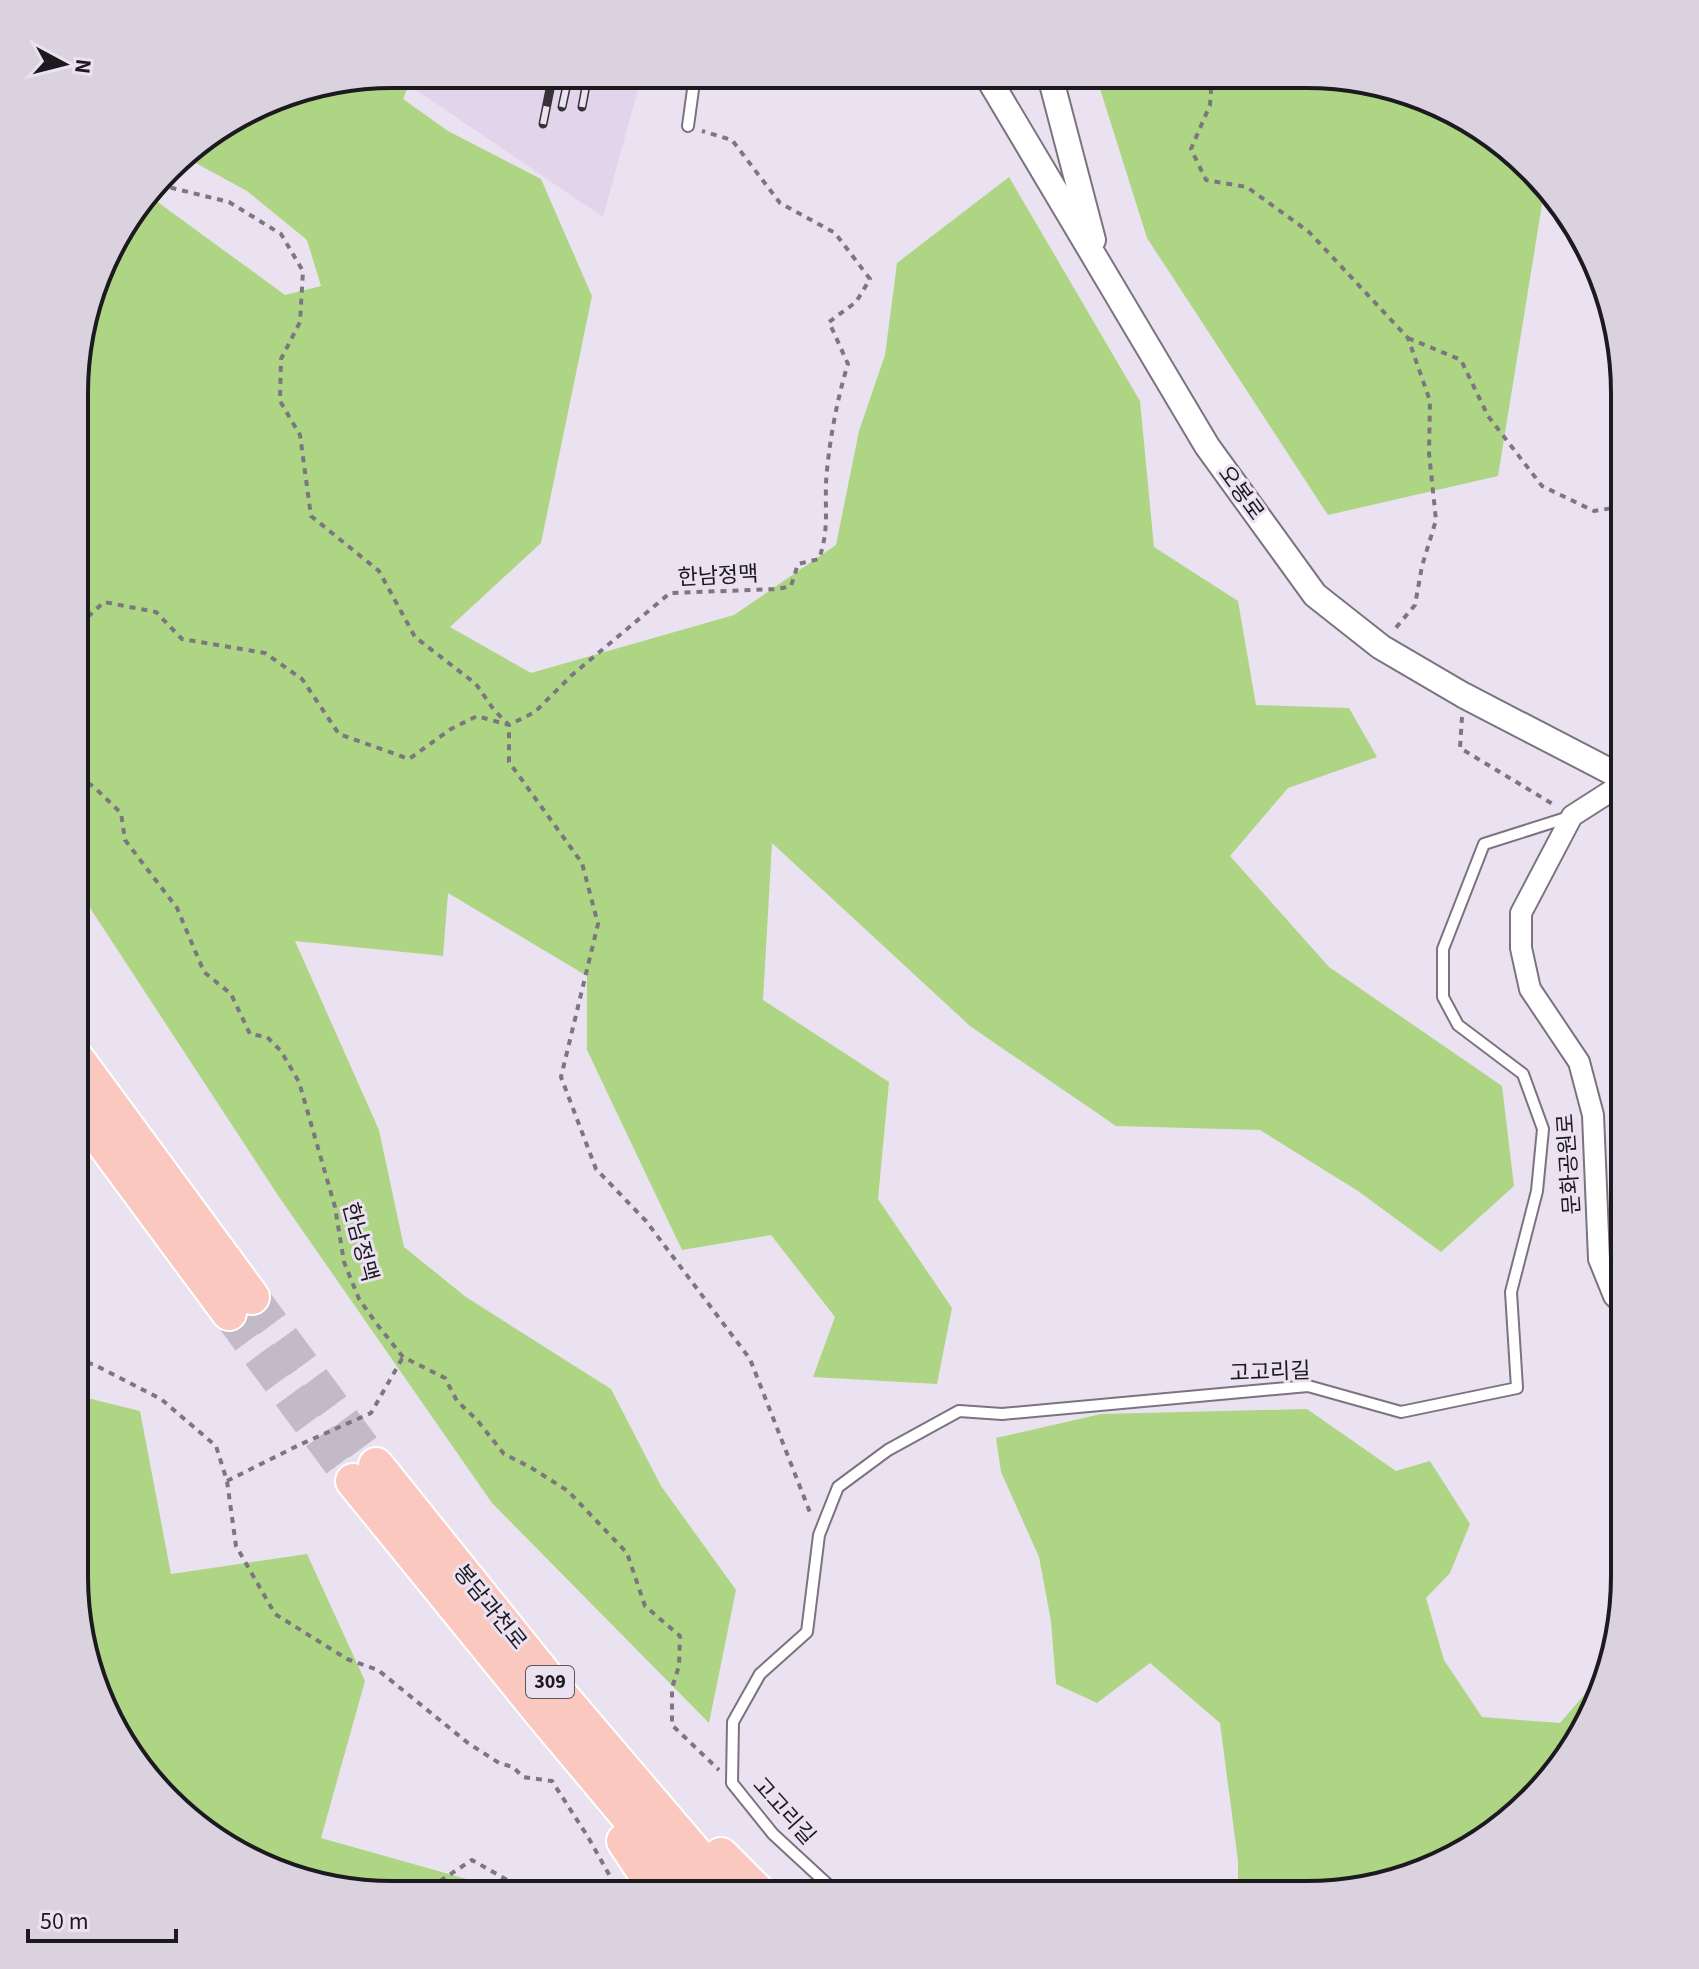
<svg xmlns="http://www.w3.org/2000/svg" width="1699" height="1969" viewBox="0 0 1699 1969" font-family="'Source Sans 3','Noto Sans KR',sans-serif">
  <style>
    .built { fill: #e2d5eb }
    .green { fill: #aed584 }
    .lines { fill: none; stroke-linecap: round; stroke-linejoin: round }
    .trunk-tunnel { stroke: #c2bac7; stroke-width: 34; stroke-dasharray: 34 17; stroke-linecap: butt }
    .service-casing { stroke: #7b7381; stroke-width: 14 }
    .minor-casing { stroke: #7b7381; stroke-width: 24 }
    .tertiary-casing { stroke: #7b7381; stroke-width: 28 }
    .trunk-casing { stroke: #fff; stroke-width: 38 }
    .path { stroke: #7c7680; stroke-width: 4; stroke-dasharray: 6 6; stroke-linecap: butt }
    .service { stroke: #fff; stroke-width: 10 }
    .minor { stroke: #fff; stroke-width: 20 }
    .tertiary { stroke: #fff; stroke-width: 24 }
    .trunk { stroke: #fbc8c0; stroke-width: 34 }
    .rail-casing { stroke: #363238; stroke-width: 9 }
    .rail { stroke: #ebe2f1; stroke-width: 6; stroke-dasharray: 18; stroke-linecap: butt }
    .labels { text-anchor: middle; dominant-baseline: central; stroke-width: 6; stroke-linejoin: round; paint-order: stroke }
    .shield { fill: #ebe2f1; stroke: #5b565e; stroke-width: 2 }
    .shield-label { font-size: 20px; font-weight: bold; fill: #1d1a1f }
    .street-label { font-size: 22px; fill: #1d1a1f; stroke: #ebe2f1 }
    .rim { fill: none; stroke: #1d1a1f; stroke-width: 4 }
  </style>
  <rect width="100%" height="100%" fill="#ebe2f1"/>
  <path class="built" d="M 423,74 L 642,75 L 603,217 L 416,90 Z"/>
  <path class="green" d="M 393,74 L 413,74 L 403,99 L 448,131 L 541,179 L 592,296 L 541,543 L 450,627 L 531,673 L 734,615 L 836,545 L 859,431 L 885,355 L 897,263 L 1009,177 L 1140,401 L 1154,547 L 1238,601 L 1256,705 L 1349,708 L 1377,757 L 1288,788 L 1230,856 L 1329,967 L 1502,1086 L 1514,1186 L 1441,1252 L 1358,1191 L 1260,1130 L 1116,1126 L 970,1026 L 772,843 L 763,1000 L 889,1082 L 878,1199 L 952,1308 L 937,1384 L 813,1377 L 835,1317 L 771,1235 L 682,1250 L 587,1050 L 587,976 L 448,893 L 443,956 L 295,941 L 379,1130 L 404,1247 L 466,1297 L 611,1389 L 661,1486 L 736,1590 L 709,1723 L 492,1503 L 277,1194 L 77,888 L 80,331 L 117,233 L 148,195 L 285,295 L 321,286 L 307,240 L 247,191 L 181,155 L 290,91 Z
    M 1096,76 L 1348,77 L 1484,128 L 1544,192 L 1498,476 L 1328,515 L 1147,238 Z
    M 75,1395 L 140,1411 L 171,1574 L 307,1554 L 365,1681 L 321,1838 L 520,1894 L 371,1894 L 290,1878 L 216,1842 L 117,1736 L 85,1659 L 74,1577 Z
    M 1307,1409 L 1396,1471 L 1430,1461 L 1470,1524 L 1450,1573 L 1426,1598 L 1444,1660 L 1482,1717 L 1560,1723 L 1603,1673 L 1616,1618 L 1621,1616 L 1608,1679 L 1572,1753 L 1466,1852 L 1327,1894 L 1238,1894 L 1238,1861 L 1220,1723 L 1150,1663 L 1097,1703 L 1056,1684 L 1051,1621 L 1039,1557 L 1001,1472 L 996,1438 L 1101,1414 Z"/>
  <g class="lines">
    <path class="trunk-tunnel" d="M 252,1297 L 376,1465
      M 229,1313 L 353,1481"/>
    <g class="service-casing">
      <path id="service" d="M 688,126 L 695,75
        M 838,1894 L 773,1834 L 732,1783 L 733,1722 L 760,1674 L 807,1632 L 819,1535 L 838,1487 L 888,1450 L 959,1411 L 1002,1414 L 1308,1386 L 1401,1412 L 1517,1388 L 1511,1292 L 1537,1191 L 1543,1129 L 1523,1074 L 1458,1025 L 1443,997 L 1443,949 L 1484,844 L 1569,817"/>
    </g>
    <g class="minor-casing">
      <path id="minor" d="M 1624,1306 L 1614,1296 L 1599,1259 L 1593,1115 L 1579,1062 L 1530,989 L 1521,948 L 1521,913 L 1572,816 L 1625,782"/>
    </g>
    <g class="tertiary-casing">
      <path id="tertiary" d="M 987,76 L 1207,446 L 1315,595 L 1381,647 L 1463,695 L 1625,779
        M 1050,76 L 1093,240"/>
    </g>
    <g class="trunk-casing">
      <path id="trunk" d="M 77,1059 L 252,1297
        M 76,1106 L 229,1313
        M 376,1465 L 563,1698 L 730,1894
        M 353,1481 L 544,1716 L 693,1894
        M 624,1841 L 659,1894
        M 721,1855 L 760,1894"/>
    </g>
    <path class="path" d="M 1212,76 L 1210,105 L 1191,149 L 1206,180 L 1247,187 L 1309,232 L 1408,338 L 1430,401 L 1429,453 L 1436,520 L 1422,566 L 1415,605 L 1394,630
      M 161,180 L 172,188 L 229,202 L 281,234 L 303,271 L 300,322 L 281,359 L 280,401 L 300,435 L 311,516 L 379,571 L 415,637 L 476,684 L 494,710 L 509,725 L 509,762 L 582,863 L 598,924 L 561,1077 L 596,1169 L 646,1221 L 750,1359 L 811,1515
      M 1408,338 L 1461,360 L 1488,416 L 1542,486 L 1594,511 L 1625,506
      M 79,625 L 104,602 L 156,612 L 182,639 L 265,653 L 302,679 L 339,734 L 409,759 L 451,729 L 477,716 L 509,725 L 535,712 L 572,675 L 670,593 L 778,589 L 791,586 L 798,564 L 819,559 C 829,530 825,512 826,483 C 828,448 837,398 848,364 L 829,322 L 856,302 L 870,279 L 835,233 L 780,203 L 732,140 L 702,131
      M 1462,717 L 1460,748 L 1556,806
      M 78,776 L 94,787 L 121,813 L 125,840 L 177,908 L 204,972 L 231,994 L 250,1034 L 267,1037 L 281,1051 L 299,1082 L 335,1207 L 344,1262 L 359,1299 L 376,1323 L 403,1357 L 445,1378 L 457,1401 L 477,1420 L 504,1454 L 530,1467 L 568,1491 L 627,1553 L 645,1606 L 680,1636 L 679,1666 L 672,1688 L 672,1725 L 719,1770
      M 75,1362 L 93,1364 L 161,1399 L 216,1446 L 227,1481 L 236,1546 L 275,1614 L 347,1659 L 378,1670 L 468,1743 L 499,1763 L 513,1767 L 523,1777 L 552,1781 L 588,1837 L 620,1894
      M 227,1481 L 299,1445 L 371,1413 L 403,1357
      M 420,1894 L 472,1860 L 532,1894"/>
    <use href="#service" class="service"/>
    <use href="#minor" class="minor"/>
    <use href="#tertiary" class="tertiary"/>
    <use href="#trunk" class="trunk"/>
    <g class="rail-casing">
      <path id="rail" d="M 562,107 L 569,75
        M 582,107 L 588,75
        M 543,124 L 553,74"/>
    </g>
    <use href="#rail" class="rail"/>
  </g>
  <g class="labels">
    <rect class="shield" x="526" y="1666" width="48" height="32" rx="6"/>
    <g class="shield-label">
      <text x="550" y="1682">309</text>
    </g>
    <g class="street-label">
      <text transform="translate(1241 493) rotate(54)">오봉로</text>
      <text transform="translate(718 576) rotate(-3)">한남정맥</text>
      <text transform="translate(1569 1164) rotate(-94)">문화공원로</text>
      <text transform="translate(360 1242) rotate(75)">한남정맥</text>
      <text transform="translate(1270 1372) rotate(-2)">고고리길</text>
      <text transform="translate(490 1607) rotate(51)">봉담과천로</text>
      <text transform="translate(784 1811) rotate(48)">고고리길</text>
    </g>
  </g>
  <path d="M0 0H1699V1969H0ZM393 88H1306A305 305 0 0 1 1611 393V1576A305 305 0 0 1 1306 1881H393A305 305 0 0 1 88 1576V393A305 305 0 0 1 393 88Z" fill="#dbd2e0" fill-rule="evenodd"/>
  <path class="rim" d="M393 88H1306A305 305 0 0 1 1611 393V1576A305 305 0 0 1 1306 1881H393A305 305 0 0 1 88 1576V393A305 305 0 0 1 393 88Z"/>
  <g transform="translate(64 64) rotate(97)" stroke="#ebe2f1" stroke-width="6" paint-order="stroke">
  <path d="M0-6L14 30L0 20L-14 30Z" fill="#1d1a1f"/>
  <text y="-12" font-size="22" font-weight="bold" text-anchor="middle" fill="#1d1a1f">N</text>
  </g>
  <path d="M28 1929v12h148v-12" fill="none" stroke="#1d1a1f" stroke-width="4"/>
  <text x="40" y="1929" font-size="24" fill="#1d1a1f" stroke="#ebe2f1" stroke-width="6" paint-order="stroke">50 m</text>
</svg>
